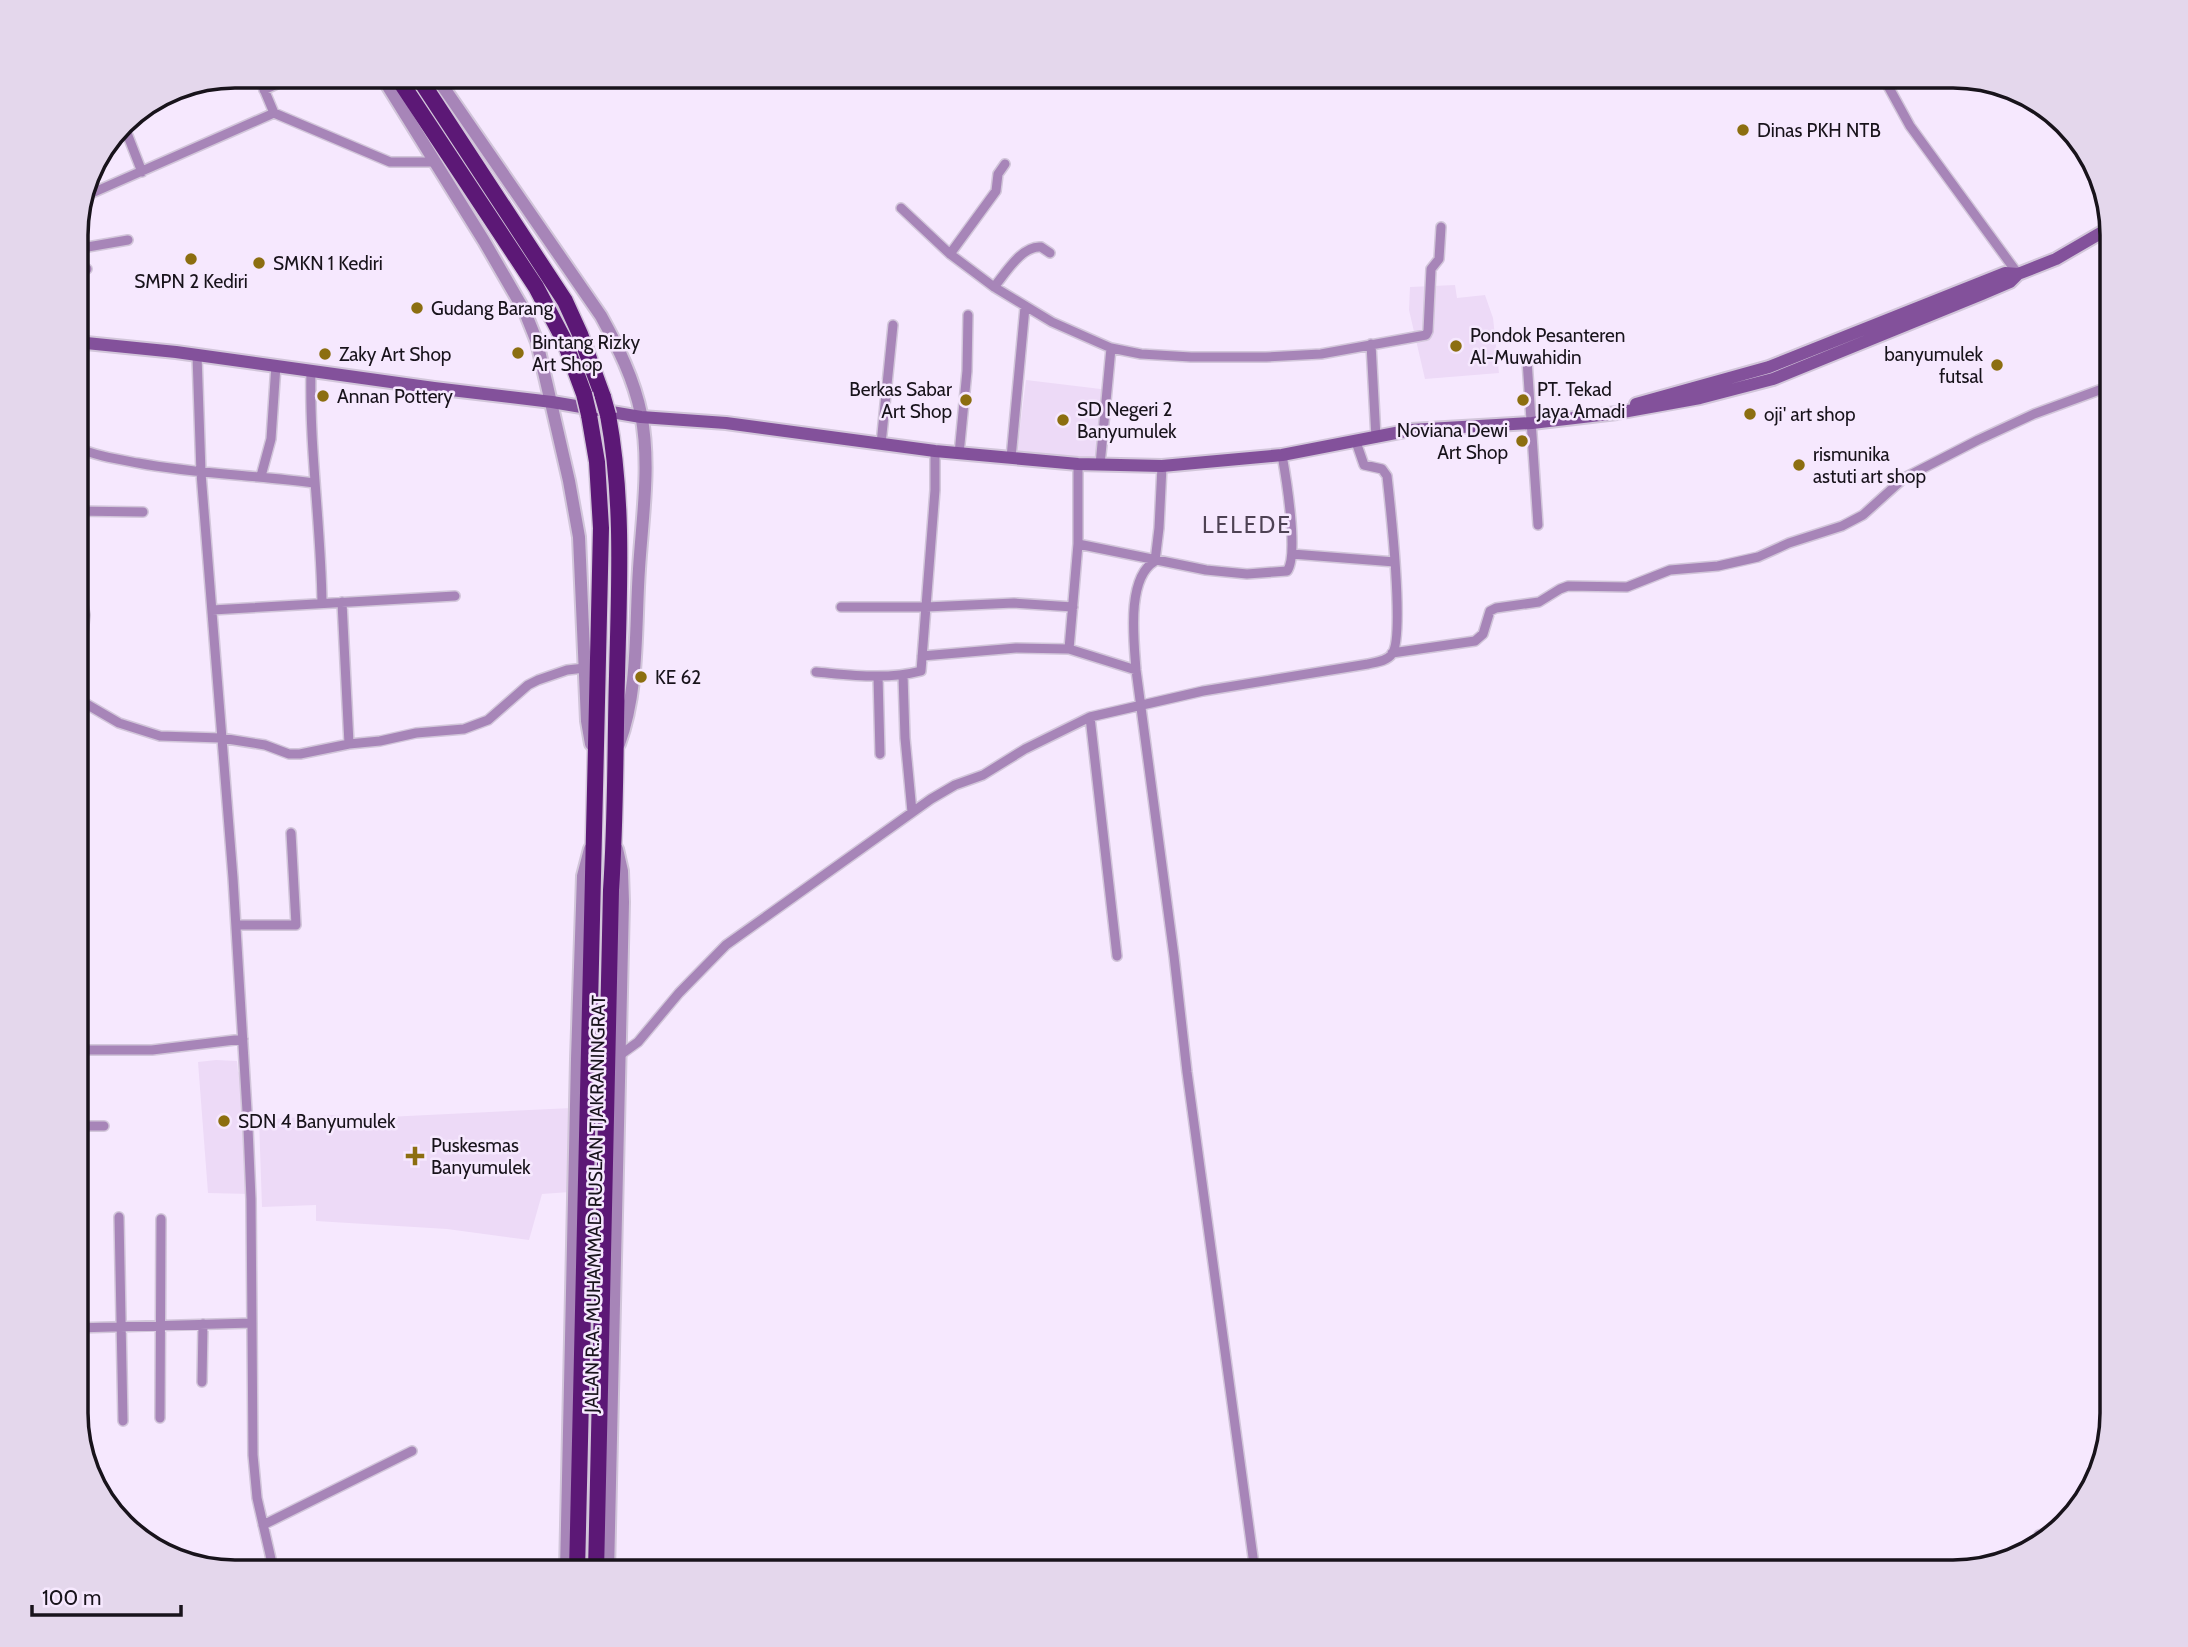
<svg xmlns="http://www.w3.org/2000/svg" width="2188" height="1647" viewBox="0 0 2188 1647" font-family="Cabin,sans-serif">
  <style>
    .built { fill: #eddaf7 }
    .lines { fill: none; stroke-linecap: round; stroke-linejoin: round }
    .minor-casing { stroke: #d2c6da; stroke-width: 12 }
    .tertiary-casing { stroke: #d2c6da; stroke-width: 16 }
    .secondary-casing { stroke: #d2c6da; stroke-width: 16 }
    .trunk-casing { stroke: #d2c6da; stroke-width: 19 }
    .minor { stroke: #a785b8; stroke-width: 9 }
    .tertiary { stroke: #a785b8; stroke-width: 12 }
    .secondary { stroke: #83519b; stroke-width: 12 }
    .trunk { stroke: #5c1876; stroke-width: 16 }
    .trunk-bridge-casing { stroke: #d2c6da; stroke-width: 19; stroke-linecap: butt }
    .trunk-bridge { stroke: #5c1876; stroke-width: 16 }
    .poi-dot { fill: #8c6e10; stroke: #f6e8fe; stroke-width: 2.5 }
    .labels { text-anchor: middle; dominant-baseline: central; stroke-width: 5; stroke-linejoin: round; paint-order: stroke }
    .poi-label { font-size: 19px; fill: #18131b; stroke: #f6e8fe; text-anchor: start }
    .street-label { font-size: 19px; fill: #18131b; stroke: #f6e8fe }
    .quarter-label { font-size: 23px; letter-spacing: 2px; fill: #4e4254; stroke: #f6e8fe }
    .rim { fill: none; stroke: #18131b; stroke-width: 3.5 }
  </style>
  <rect width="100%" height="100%" fill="#f6e8fe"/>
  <path class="built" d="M 1455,285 L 1457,298 L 1485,295 L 1493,318 L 1499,373 L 1425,379 L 1409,310 L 1410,287 Z
    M 1026,380 L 1109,390 L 1101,459 L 1017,451 Z
    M 216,1060 L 237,1061 L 238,1072 L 241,1073 L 250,1194 L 208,1193 L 198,1062 Z
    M 572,1108 L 570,1192 L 542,1194 L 529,1240 L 447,1229 L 316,1221 L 316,1205 L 262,1207 L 259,1120 L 333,1115 L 366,1118 Z"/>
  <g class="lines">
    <g class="minor-casing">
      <path id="minor" d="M 258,75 L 274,113
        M 1882,75 L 1910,126 L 2018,274
        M 264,90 L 296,75
        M 123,123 L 142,172
        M 83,197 L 274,113 L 390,162 L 435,162
        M 901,208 L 950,254 L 994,287 L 1052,322 L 1111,348 L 1141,354 L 1191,357 L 1266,357 L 1321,354 L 1426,335 L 1428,331 L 1431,269 L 1439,259 L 1441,227
        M 76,249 L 128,240
        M 950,254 L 996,191 L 998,174 L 1005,164
        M 76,270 L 87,269
        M 994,287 C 1005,274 1022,245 1041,247 L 1050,253
        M 1371,344 L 1376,438
        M 197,355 L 201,473 L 233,878 L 248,1128 L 251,1199 L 253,1455 L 257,1498 L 274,1572
        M 1527,360 L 1538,525
        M 311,370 C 309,448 321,525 322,603
        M 881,444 L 893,325
        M 76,447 C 96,456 116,459 138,463 C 196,474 255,475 314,483
        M 959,454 L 967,371 L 968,315
        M 1011,458 L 1025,307
        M 1100,465 L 1111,348
        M 1162,466 L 1159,528 L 1155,561 C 1126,578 1134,641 1136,670 L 1174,956 L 1187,1072 L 1255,1572
        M 261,476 L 271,439 L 276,365
        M 76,511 L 143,512
        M 76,515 L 80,533 L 79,585 L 85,615 L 76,698
        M 1078,544 L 1206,570 L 1247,574 L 1287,571 C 1299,556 1286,477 1282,455
        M 1292,554 L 1395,562
        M 342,602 L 349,744
        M 841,607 L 926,607 L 1014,603 L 1073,607
        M 212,610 L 455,596
        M 1069,649 L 1078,544 L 1078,464
        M 1392,653 L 1475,641 L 1483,634 L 1490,611 L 1496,608 L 1539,602 L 1560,589 L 1568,586 L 1627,587 L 1670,570 L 1718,566 L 1758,557 L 1789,543 L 1842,526 L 1863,515 L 1904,478 L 1978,440 L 2034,414 L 2113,385
        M 922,656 L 1016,648 L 1069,649 L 1136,670
        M 816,672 C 851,675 886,680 921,671 L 935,490 L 935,451
        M 903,675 L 905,738 L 912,812
        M 878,676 L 880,754
        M 76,698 L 119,723 L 160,736 L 221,738 L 265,745 L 289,754 L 300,754 L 349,744 L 380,741 L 416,733 L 464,729 L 488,720 L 528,685 L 538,680 L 567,670 L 585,668
        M 1090,717 L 1117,956
        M 236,925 L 296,925 L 291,833
        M 76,1050 L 152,1050 L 243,1039
        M 620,1055 L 638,1042 L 679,993 L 726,945 L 931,799 L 955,785 L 983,775 L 1025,749 L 1090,717 L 1203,691 L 1368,664 C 1377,662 1387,661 1392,654 C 1405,637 1390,503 1387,476 L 1382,469 L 1364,465 L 1356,442
        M 76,1126 L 104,1126
        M 119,1217 L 123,1421
        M 77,1218 L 83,1422
        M 76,1328 L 252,1323
        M 202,1382 L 203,1324
        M 160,1418 L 161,1219
        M 263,1525 L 412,1451
        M 2032,1549 L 2039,1535 L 2054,1531"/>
    </g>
    <g class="tertiary-casing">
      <path id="tertiary" d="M 381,75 L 484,241 L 525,312 L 537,342 L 569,481 L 579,537 L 587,721 L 591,744
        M 435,75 L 601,316 C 618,347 634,379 641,414 C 651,465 642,519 639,569 C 635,627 639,690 619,744
        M 566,1572 L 577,1059 L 583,876 L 590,849
        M 608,1572 L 623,902 L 622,871 L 617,849"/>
    </g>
    <g class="secondary-casing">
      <path id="secondary" d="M 76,342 L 176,352 L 434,388 L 552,402 L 641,417 L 726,423 L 935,451 L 1078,464 L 1162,466 L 1282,455 L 1411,430 L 1532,423 L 1617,413 L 1700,398 L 1773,379 L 1982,294 L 2010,282 L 2018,274 L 2056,259 L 2111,227
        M 1636,404 L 1769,367 L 2005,273 L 2018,274"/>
    </g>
    <g class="trunk-casing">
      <path id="trunk" d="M 396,75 L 536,287 L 564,340 L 584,394
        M 417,75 L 565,301 L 580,334 L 603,397
        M 577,1572 L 601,528 L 597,462 L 589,415
        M 596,1572 L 611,890 C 616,819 615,747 617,676 C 619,589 624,501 608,415"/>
    </g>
    <use href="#minor" class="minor"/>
    <use href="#tertiary" class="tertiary"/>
    <use href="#secondary" class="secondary"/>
    <use href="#trunk" class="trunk"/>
    <g class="trunk-bridge-casing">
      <path id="trunk-bridge" d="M 584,394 L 589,415
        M 603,397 L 608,415"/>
    </g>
    <use href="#trunk-bridge" class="trunk-bridge"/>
  </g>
  <g class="poi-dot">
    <circle cx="1743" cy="130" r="7"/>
    <circle cx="191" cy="259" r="7"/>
    <circle cx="259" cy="263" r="7"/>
    <circle cx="417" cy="308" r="7"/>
    <circle cx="1456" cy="346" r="7"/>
    <circle cx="518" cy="353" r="7"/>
    <circle cx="325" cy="354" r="7"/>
    <circle cx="1997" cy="365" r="7"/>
    <circle cx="323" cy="396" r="7"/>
    <circle cx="966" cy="400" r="7"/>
    <circle cx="1523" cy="400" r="7"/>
    <circle cx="1750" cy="414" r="7"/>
    <circle cx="1063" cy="420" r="7"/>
    <circle cx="1522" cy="441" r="7"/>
    <circle cx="1799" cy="465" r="7"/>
    <circle cx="641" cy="677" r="7"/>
    <circle cx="224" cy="1121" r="7"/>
    <path d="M411.5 1145.5h7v7h7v7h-7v7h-7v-7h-7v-7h7z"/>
  </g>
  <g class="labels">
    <g class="poi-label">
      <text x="1757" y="130">Dinas PKH NTB</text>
      <text x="273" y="263">SMKN 1 Kediri</text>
      <text x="191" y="281" text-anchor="middle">SMPN 2 Kediri</text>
      <text x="431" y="308">Gudang Barang</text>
      <text x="1470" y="335">Pondok Pesanteren<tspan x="1470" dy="22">Al-Muwahidin</tspan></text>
      <text x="532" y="342">Bintang Rizky<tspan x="532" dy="22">Art Shop</tspan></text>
      <text x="339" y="354">Zaky Art Shop</text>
      <text x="1983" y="354" text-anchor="end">banyumulek<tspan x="1983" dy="22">futsal</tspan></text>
      <text x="952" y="389" text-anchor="end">Berkas Sabar<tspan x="952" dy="22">Art Shop</tspan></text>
      <text x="1537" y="389">PT. Tekad<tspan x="1537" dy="22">Jaya Amadi</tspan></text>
      <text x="337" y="396">Annan Pottery</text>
      <text x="1077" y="409">SD Negeri 2<tspan x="1077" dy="22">Banyumulek</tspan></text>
      <text x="1764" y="414">oji' art shop</text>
      <text x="1508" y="430" text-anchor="end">Noviana Dewi<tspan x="1508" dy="22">Art Shop</tspan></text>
      <text x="1813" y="454">rismunika<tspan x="1813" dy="22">astuti art shop</tspan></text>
      <text x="655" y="677">KE 62</text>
      <text x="238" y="1121">SDN 4 Banyumulek</text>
      <text x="431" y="1145">Puskesmas<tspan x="431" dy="22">Banyumulek</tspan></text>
    </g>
    <g class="street-label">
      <text transform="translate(595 1204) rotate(-89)">JALAN R.A. MUHAMMAD RUSLAN TJAKRANINGRAT</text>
    </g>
    <g class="quarter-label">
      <text x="1247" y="525">LELEDE</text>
    </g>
  </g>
  <path d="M0 0H2188V1647H0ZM235 88H1953A147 147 0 0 1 2100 235V1413A147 147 0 0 1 1953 1560H235A147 147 0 0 1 88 1413V235A147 147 0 0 1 235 88Z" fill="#e4d7ec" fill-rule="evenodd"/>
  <path class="rim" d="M235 88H1953A147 147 0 0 1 2100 235V1413A147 147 0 0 1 1953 1560H235A147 147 0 0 1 88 1413V235A147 147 0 0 1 235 88Z"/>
  <path d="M32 1605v10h149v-10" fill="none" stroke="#18131b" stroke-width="3.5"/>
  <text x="42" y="1605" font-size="21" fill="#18131b" stroke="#f6e8fe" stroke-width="5" paint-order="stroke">100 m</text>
</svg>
